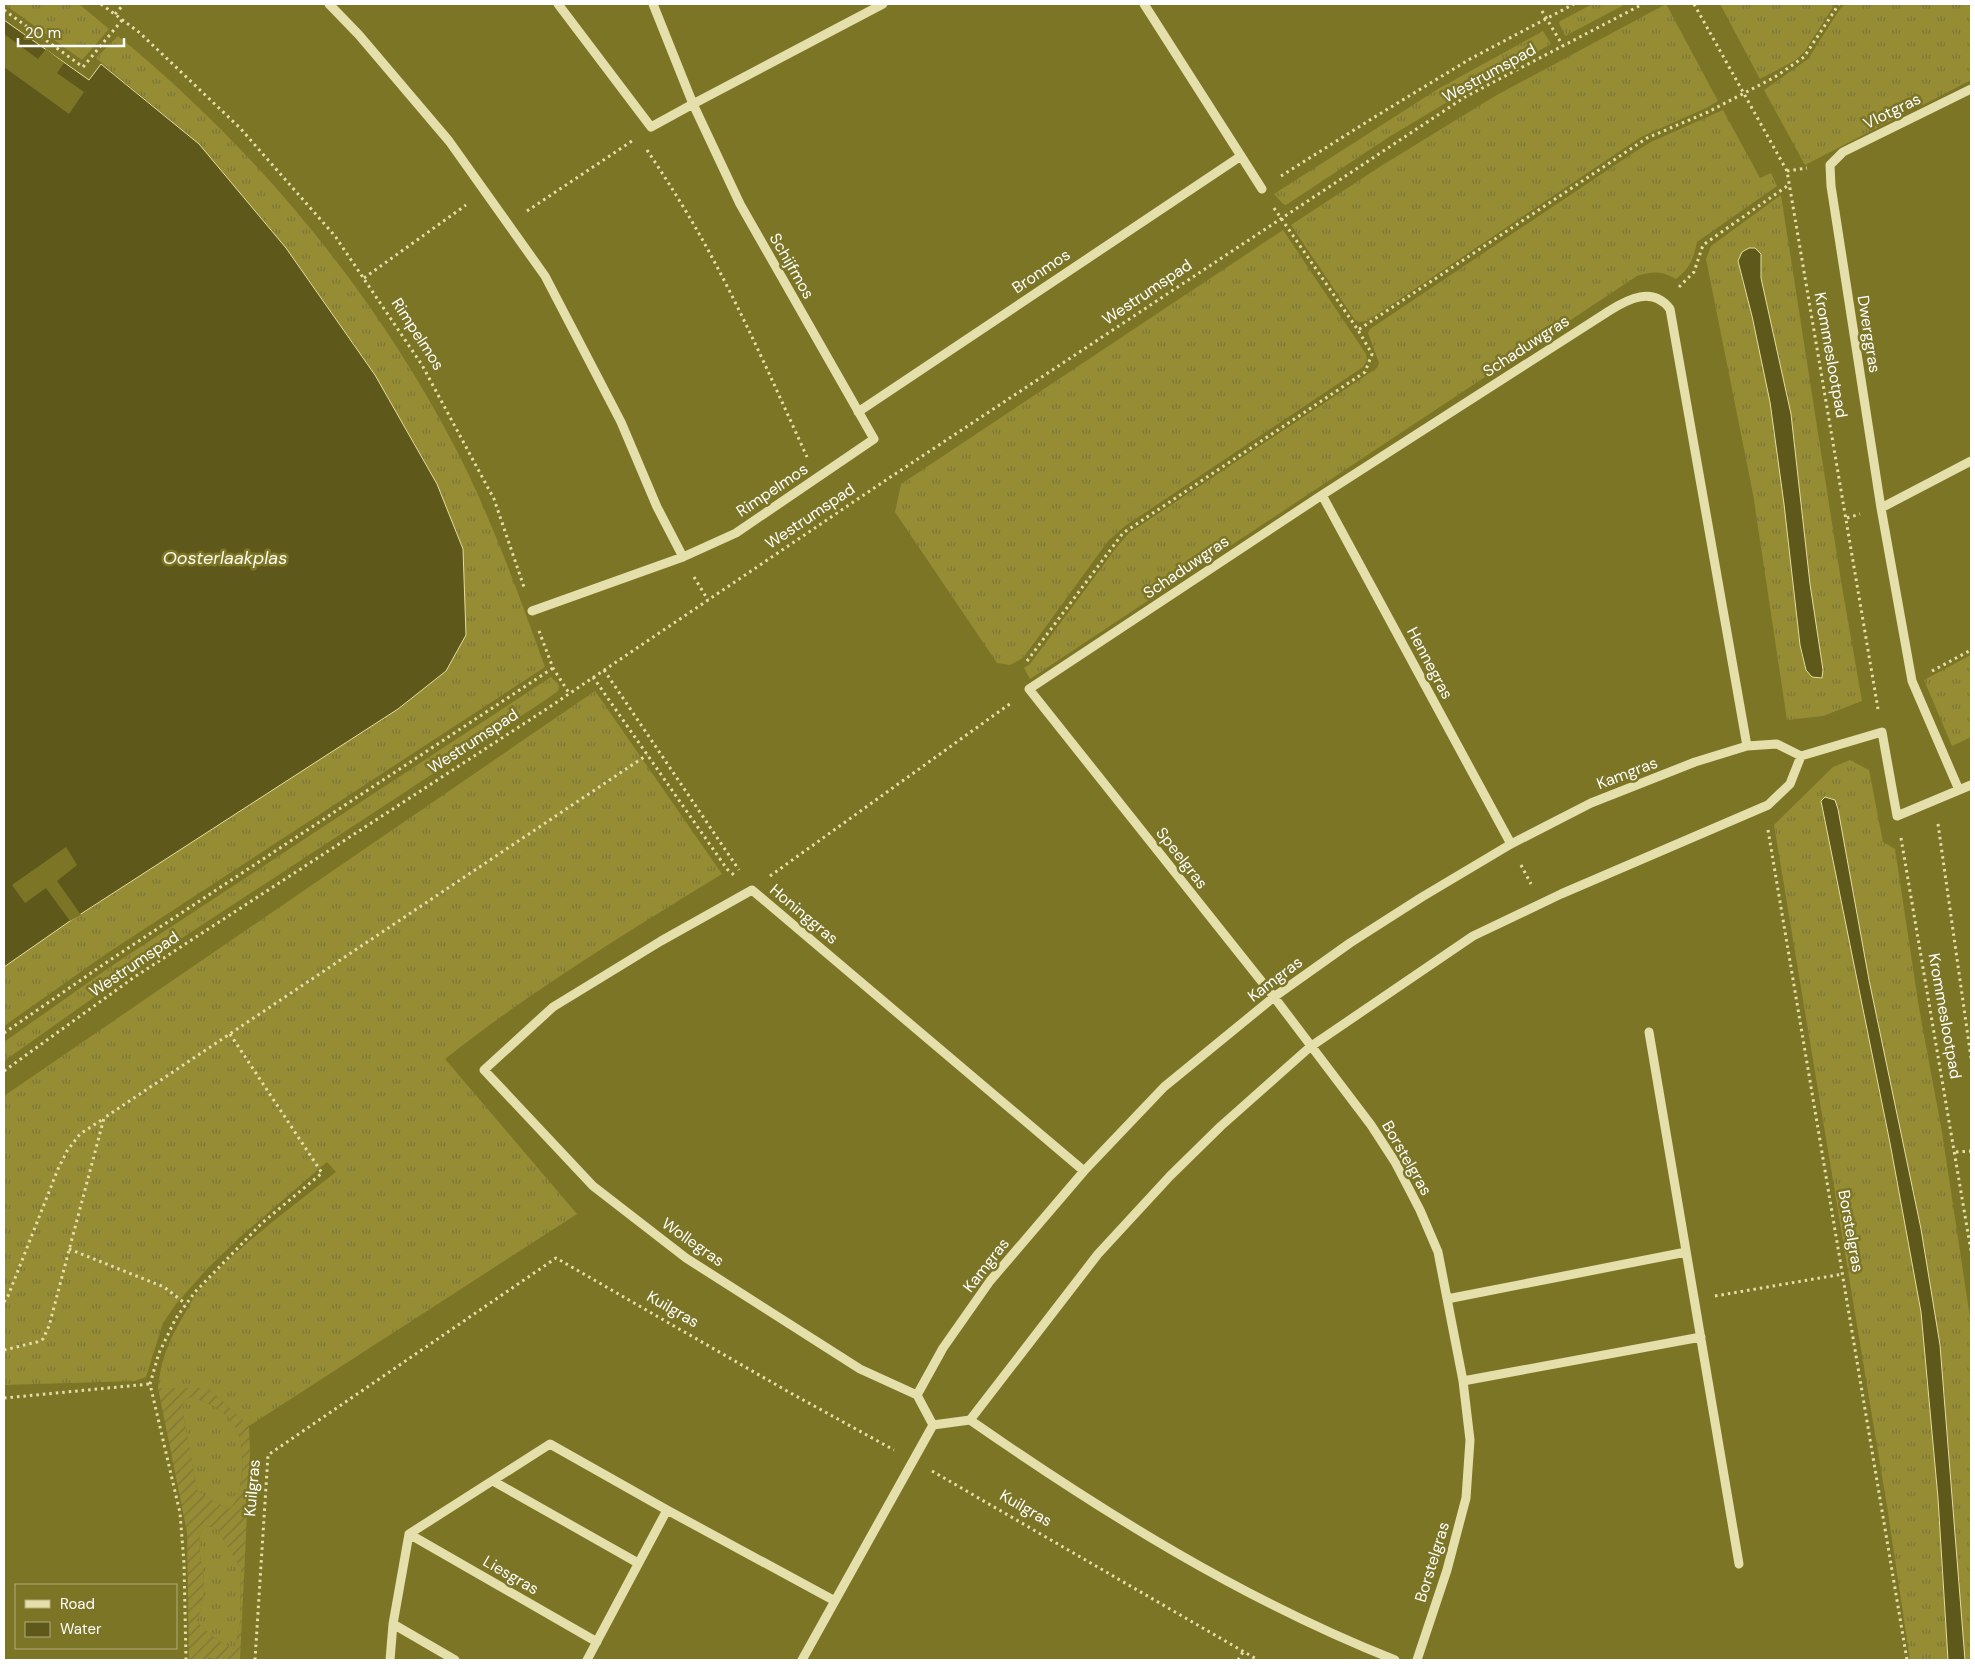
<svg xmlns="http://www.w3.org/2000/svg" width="1975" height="1664" viewBox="0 0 1975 1664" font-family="'DM Sans',sans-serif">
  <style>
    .grass { fill: url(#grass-tufts); fill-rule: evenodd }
    .garden { fill: url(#garden-furrows); fill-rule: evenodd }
    .water { fill: #5e581a; stroke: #e6dd9f }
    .pier { fill: #7d7526 }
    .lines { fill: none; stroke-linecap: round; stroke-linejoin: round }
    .path { stroke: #e5dfab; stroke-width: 3; stroke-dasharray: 2.5 4; stroke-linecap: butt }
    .minor { stroke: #e5dfab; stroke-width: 9 }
    .labels { text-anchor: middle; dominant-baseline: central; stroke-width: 5; stroke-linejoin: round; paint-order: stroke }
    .street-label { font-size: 16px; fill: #fff; stroke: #7d7526 }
    .water-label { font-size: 18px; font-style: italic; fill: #fbfaf0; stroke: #7d7526 }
  </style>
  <defs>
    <pattern id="grass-tufts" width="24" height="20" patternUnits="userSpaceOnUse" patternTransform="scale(1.25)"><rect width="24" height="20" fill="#968c33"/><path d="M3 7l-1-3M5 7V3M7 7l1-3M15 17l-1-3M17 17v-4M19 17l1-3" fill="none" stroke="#7c763c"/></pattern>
    <pattern id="garden-furrows" width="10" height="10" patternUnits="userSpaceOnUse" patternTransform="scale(1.25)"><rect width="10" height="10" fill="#968c33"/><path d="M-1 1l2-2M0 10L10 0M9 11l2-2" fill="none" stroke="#7c763c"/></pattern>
  </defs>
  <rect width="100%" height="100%" fill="#7d7526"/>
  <path class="grass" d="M 4,4 L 79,4 L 109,29 L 82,60 Z
    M 1593,4 L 1626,4 L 1565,36 L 1559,23 L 1560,21 Z
    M 1666,4 L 1718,101 L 1706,108 L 1641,137 L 1367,321 L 1359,322 L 1355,320 L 1291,225 L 1381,166 L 1495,96 Z
    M 1720,4 L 1835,4 L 1804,52 L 1794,61 L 1760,79 Z
    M 1845,4 L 1971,4 L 1971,80 L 1919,107 L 1916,99 L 1897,108 L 1900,116 L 1805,165 L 1764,90 L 1808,59 L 1840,9 Z
    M 1543,31 L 1551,44 L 1459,95 L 1389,137 L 1286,205 L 1283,204 L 1274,194 L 1438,89 Z
    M 118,36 C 257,150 377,294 459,455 C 493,523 519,595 545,667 L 106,954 L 4,1026 L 4,967 L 70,921 L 398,709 L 446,671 L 466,635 L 463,549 L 437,484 L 375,375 L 286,248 L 199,144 L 96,58 Z
    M 1723,110 L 1760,178 L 1771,173 L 1777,186 L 1697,242 C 1693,260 1690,268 1676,279 C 1662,271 1653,271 1637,276 L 1030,679 L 1024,668 L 1030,664 L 1116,548 L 1129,533 L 1377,368 L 1379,363 L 1368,333 L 1370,329 L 1636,151 L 1651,142 Z
    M 1781,195 L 1841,581 L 1862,701 L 1823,716 L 1787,720 L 1753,494 L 1706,259 L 1711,246 ZM 1761,254 L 1761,278 L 1791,414 L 1810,584 L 1823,670 L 1812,677 C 1798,662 1798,622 1795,601 C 1788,534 1781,468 1770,402 C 1762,354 1750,308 1738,261 Z
    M 1283,230 L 1366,354 L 1367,360 L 1363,367 L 1125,526 L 1108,541 L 1023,658 L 1010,665 L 997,663 L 895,512 L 901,484 Z
    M 1971,655 L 1971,737 L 1952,746 L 1924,680 Z
    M 551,677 L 559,685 L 558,691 L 544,701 L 124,976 L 4,1061 L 4,1042 L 113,965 Z
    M 595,691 L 722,874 C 628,932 532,990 445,1059 L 577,1214 L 249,1426 L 208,1388 L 158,1388 C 161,1358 170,1339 185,1313 C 189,1307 192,1299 197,1293 C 236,1247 288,1210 336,1172 L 327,1162 L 240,1237 L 206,1270 L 176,1304 L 163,1323 L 146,1377 L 135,1381 L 4,1385 L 4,1096 Z
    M 1850,760 L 1869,770 L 1883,842 L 1895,849 L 1919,1008 L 1942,1132 L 1971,1324 L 1971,1660 L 1965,1660 L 1940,1345 L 1921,1229 L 1869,980 L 1835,801 L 1890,1143 L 1921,1312 L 1938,1498 L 1948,1660 L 1910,1660 L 1887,1506 L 1774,825 L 1833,767 Z
    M 191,1397 C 236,1411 247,1435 241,1480 C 240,1490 238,1502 229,1509 L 211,1500 L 197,1490 L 183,1413 L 183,1404 L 186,1399 Z
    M 204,1526 L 214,1527 L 219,1532 L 241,1568 L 240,1622 L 235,1649 C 226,1648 202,1629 197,1621 C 201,1610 204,1595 204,1583 C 204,1566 193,1541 204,1526 Z"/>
  <path class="garden" d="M 158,1388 L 208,1388 L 249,1426 L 250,1452 L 240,1660 L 216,1660 L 209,1658 L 205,1660 L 189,1660 L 187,1532 ZM 191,1397 C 236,1410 247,1437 241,1480 C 240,1490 238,1502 229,1509 L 211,1500 L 197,1490 L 183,1413 L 183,1404 L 186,1399 ZM 204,1526 L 214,1527 L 219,1532 L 241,1568 L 240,1622 L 235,1649 C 226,1648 202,1629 197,1621 C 201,1610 204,1596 204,1583 C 204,1566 193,1541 204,1526 Z"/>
  <path class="water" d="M 4,20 L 89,80 L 101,64 L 199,144 L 286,248 L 375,375 L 437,484 L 463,549 L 466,635 L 446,671 L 398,709 L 70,921 L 4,967 Z
    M 1749,248 L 1755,248 L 1761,254 L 1761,278 L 1791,414 L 1810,584 L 1823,670 L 1822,678 L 1812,677 L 1806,670 L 1800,645 L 1784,504 L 1770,402 L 1752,316 L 1738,261 L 1742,252 Z
    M 1825,797 L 1835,800 L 1838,809 L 1869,980 L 1921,1229 L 1940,1345 L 1965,1660 L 1948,1660 L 1938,1498 L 1921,1312 L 1890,1143 L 1821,801 Z"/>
  <path class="pier" d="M 4,34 L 38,59 L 46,49 L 64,63 L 57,73 L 84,92 L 69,114 L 4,67 Z
    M 66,847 L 77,865 L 57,881 L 81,915 L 70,921 L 46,888 L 25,903 L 12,885 Z"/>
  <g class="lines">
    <path class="path" d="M 101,4 L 140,33 L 240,128 L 335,236 L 422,365 L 494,499 L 525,590
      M 1694,4 L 1787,171 L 1878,709
      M 4,10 L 83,67 L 123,19
      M 1542,11 L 1563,46
      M 115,14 L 124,4
      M 647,150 C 671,186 694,223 714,261 C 748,325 777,391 807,457
      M 1787,171 L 1807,168
      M 1281,176 L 1373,118 L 1470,59 L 1574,4
      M 1274,208 L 1358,330 L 1647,138 L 1708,112 L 1775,77 L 1804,57 L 1839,4
      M 527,211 L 632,141
      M 364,278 L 466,205
      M 1679,287 L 1694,272 L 1703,245 L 1790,184
      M 1847,518 L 1860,514
      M 694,577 L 708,600
      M 539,631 L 553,668 L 569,693
      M 1027,661 L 1123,533 L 1365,372 L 1372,354 L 1358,330
      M 604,670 L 739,870
      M 1932,671 L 1971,650
      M 593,677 L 727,869 L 734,875
      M 1938,824 L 1971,1058
      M 1768,830 L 1907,1660
      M 1901,838 L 1971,1251
      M 1521,865 L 1531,884
      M 770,876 L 1011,703
      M 4,1033 L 110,960 L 553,668
      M 4,1071 L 133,978 L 548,708 L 883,482 L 1465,97 L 1643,4
      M 1956,1152 L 1971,1151
      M 69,1249 L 164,1287 L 186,1304
      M 1715,1296 L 1843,1274
      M 4,1302 L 8,1296 L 58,1169 L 67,1151 L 80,1134 L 103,1119
      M 4,1350 L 37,1342 L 43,1339 L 49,1326 L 104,1118 L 647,755
      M 4,1398 L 150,1384
      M 932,1471 L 1258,1660
      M 186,1660 L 184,1563 L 180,1513 L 150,1384 L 159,1353 L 176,1318 L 195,1292 L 262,1223 L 322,1173 L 230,1034
      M 255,1660 L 268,1455 L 556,1258 L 787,1391 L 894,1450
      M 1238,1660 L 1243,1652"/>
    <path class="minor" d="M 329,4 L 359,35 L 449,141 L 545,276 L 621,422 L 657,507 L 683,557
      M 653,4 L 693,104 L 883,4
      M 1144,4 L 1241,156
      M 858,412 L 1241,156 L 1262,189
      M 1322,495 L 1511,844
      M 1881,508 L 1971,461
      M 532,611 L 683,557 L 736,533 L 874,439 L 740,204 L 693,104 L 651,127 L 558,4
      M 1959,790 L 1912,681 L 1881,508 L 1831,186 L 1830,165 L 1843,152 L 1971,89
      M 1649,1032 L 1739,1564
      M 1447,1299 L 1686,1252
      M 1463,1381 L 1701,1337
      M 917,1395 L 943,1348 L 990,1281 L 1084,1171 L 1164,1087 L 1274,997 L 1350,943 L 1422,897 L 1511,844 L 1591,803 L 1695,762 L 1747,746 L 1777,744 L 1801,756 L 1882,732 L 1897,816 L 1971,785
      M 917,1395 L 860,1369 L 686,1258 L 593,1186 L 484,1070 L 553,1007 L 661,941 L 752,890 L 1084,1171
      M 970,1420 C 1104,1513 1243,1600 1395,1660
      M 933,1425 L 970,1420 L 1098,1254 L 1170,1176 L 1221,1126 L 1310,1047 L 1473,936 L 1561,894 L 1768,805 L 1790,784 L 1801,756
      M 493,1481 L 638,1563
      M 667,1510 L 835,1601
      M 409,1534 L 597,1642
      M 393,1624 L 455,1660
      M 390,1660 L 393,1624 L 409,1534 L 550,1444 L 667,1510 L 587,1660
      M 802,1660 L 933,1425 L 917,1395
      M 1417,1660 L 1447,1570 L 1466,1498 L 1470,1440 L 1463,1381 L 1438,1252 L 1420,1210 L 1395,1162 L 1371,1125 L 1274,997 L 1029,689 L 1322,495 L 1609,311 C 1628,299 1653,286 1670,309 L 1747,746"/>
  </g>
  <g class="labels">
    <g class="street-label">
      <text transform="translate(1489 73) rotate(-29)">Westrumspad</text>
      <text transform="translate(1892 111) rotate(-26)">Vlotgras</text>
      <text transform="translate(792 266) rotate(60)">Schijfmos</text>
      <text transform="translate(1041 271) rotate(-34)">Bronmos</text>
      <text transform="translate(1147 292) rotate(-34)">Westrumspad</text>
      <text transform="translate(418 334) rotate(57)">Rimpelmos</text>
      <text transform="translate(1869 334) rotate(81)">Dwerggras</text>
      <text transform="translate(1526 346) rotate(-33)">Schaduwgras</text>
      <text transform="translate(1831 355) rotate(80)">Krommeslootpad</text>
      <text transform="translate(772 490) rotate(-34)">Rimpelmos</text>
      <text transform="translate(810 516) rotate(-34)">Westrumspad</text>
      <text transform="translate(1186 567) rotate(-34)">Schaduwgras</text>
      <text transform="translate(1430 663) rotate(62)">Hennegras</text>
      <text transform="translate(473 741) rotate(-33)">Westrumspad</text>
      <text transform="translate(1627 773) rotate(-21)">Kamgras</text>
      <text transform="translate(1182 858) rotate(52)">Speelgras</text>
      <text transform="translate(804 914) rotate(40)">Honinggras</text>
      <text transform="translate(134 964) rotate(-34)">Westrumspad</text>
      <text transform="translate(1275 979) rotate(-37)">Kamgras</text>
      <text transform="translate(1945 1016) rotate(80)">Krommeslootpad</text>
      <text transform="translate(1407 1158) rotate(60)">Borstelgras</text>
      <text transform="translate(1851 1231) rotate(80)">Borstelgras</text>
      <text transform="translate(693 1242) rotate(35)">Wollegras</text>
      <text transform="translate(986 1265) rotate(-52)">Kamgras</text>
      <text transform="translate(673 1309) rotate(30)">Kuilgras</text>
      <text transform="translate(252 1488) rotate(-85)">Kuilgras</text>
      <text transform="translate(1026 1508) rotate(30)">Kuilgras</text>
      <text transform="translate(1432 1562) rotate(-73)">Borstelgras</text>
      <text transform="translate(511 1575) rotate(30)">Liesgras</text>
    </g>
    <g class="water-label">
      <text x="225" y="558">Oosterlaakplas</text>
    </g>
  </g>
  <rect width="1975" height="1664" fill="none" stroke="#ffffff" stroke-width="10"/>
  <rect x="15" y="1584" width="162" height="65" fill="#7d7526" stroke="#b1ac7d"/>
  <rect x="25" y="1600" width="25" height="8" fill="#e5dfab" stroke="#b1ac7d"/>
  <text x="60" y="1609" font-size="15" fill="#ffffff">Road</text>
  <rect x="25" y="1622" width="25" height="15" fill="#5e581a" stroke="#b1ac7d"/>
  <text x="60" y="1634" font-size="15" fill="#ffffff">Water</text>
  <path d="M18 38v8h106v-8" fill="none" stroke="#ffffff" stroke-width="2.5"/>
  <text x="25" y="38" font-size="15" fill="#ffffff" stroke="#7d7526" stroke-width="4" paint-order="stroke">20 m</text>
</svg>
